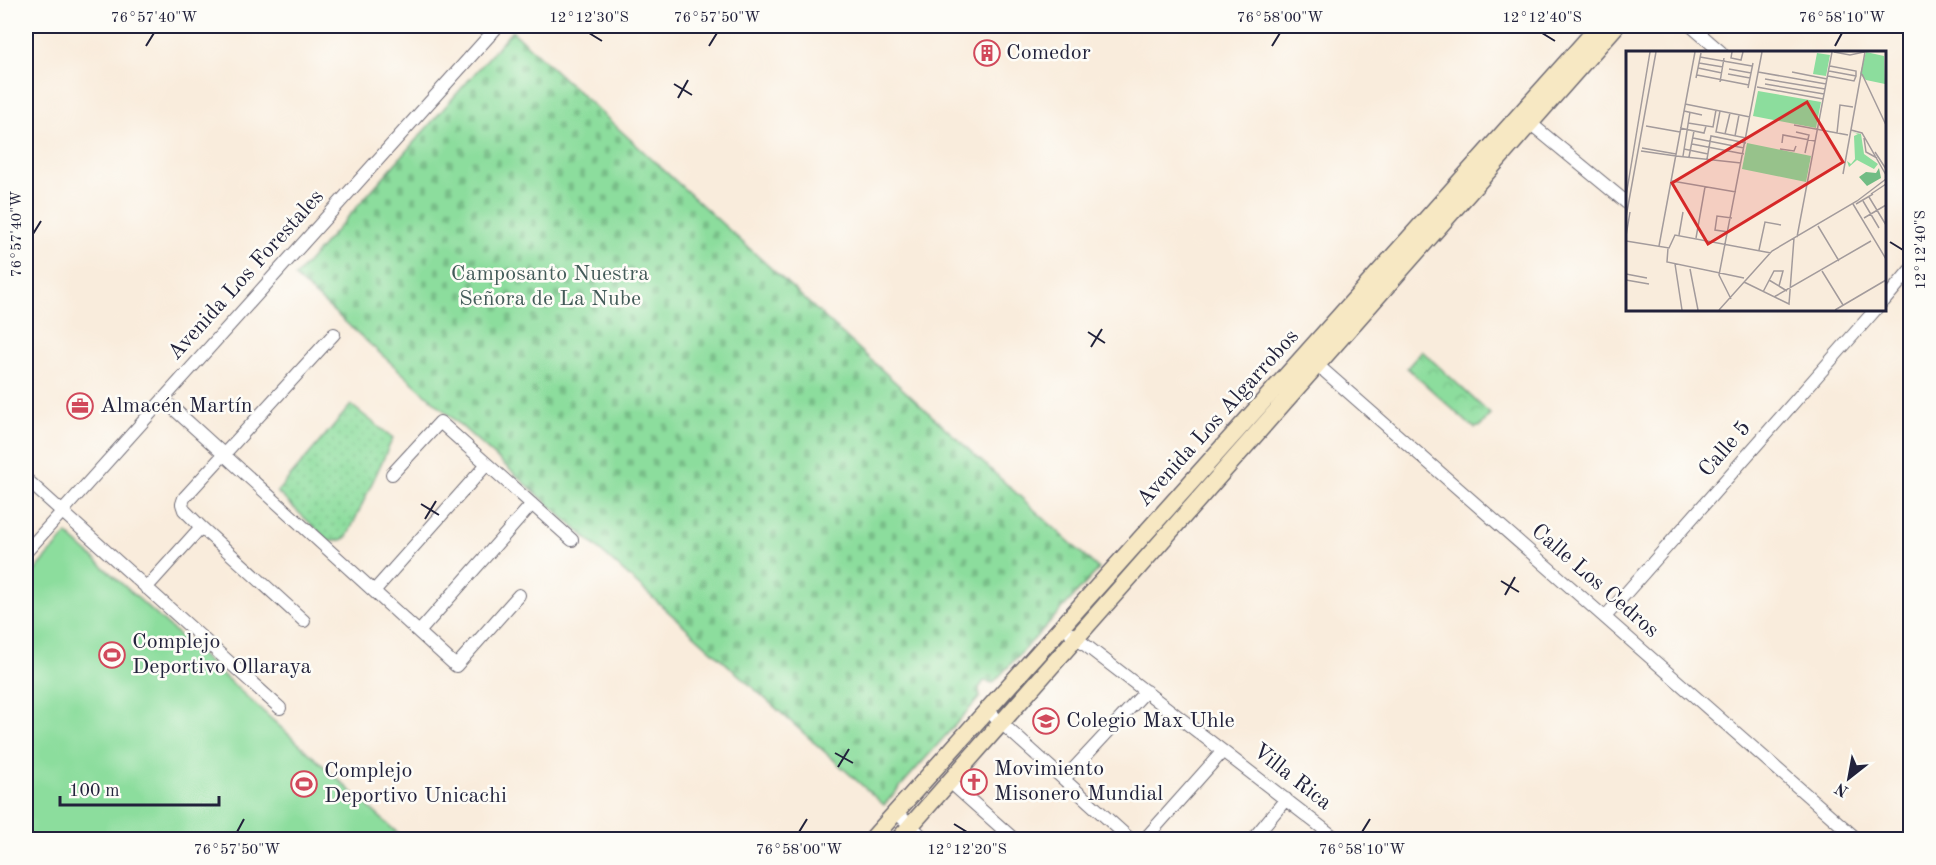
<svg xmlns="http://www.w3.org/2000/svg" width="1936" height="865" viewBox="0 0 1936 865" font-family="'Old Standard TT',serif">
  <style>
    .grass { fill: url(#grass-dots); stroke: #57806c; stroke-width: 1.5 }
    .cemetery { fill: url(#cemetery-stones); stroke: #57806c; stroke-width: 1.5 }
    .park { fill: url(#park-crowns); stroke: #57806c; stroke-width: 1.5 }
    .garden { fill: #8cdd9d; stroke: #57806c; stroke-width: 1.5 }
    .lines { fill: none; stroke-linecap: round; stroke-linejoin: round }
    .street-casing { stroke: #6d6973; stroke-width: 14 }
    .secondary-casing { stroke: #6d6973; stroke-width: 19 }
    .street { stroke: #fff; stroke-width: 12 }
    .secondary { stroke: #f7e8c3; stroke-width: 16 }
    .ticks { fill: none; stroke: #22223b; stroke-width: 2 }
    .labels { text-anchor: middle; dominant-baseline: central; stroke-width: 5; stroke-linejoin: round; paint-order: stroke }
    .poi-label { font-size: 22px; fill: #22223b; stroke: #fdfcf7; text-anchor: start }
    .park-label { font-size: 22px; fill: #425a58; stroke: #fdfcf7 }
    .street-label { font-size: 22px; fill: #22223b; stroke: #fdfcf7 }
    .inset-road { fill: none; stroke: #a39b9c; stroke-width: 1.5 }
    .view { fill: #d62828; fill-opacity: 0.15; stroke: #d62828; stroke-width: 3 }
    .inset-edge { fill: none; stroke: #22223b; stroke-width: 3 }
    .neatline { fill: none; stroke: #22223b; stroke-width: 2 }
    .ticks-label { font-size: 15px; text-anchor: middle; fill: #22223b }
  </style>
  <defs>
    <pattern id="grass-dots" width="8" height="8" patternUnits="userSpaceOnUse" patternTransform="scale(1.5)"><rect width="8" height="8" fill="#8cdd9d"/><path d="M2 2h.1M6 6h.1" fill="none" stroke="#78bd88" stroke-width="1.8" stroke-linecap="round"/></pattern>
    <pattern id="cemetery-stones" width="16" height="16" patternUnits="userSpaceOnUse" patternTransform="scale(1.5)"><rect width="16" height="16" fill="#8cdd9d"/><path d="M2 7V4a2 2 0 0 1 4 0v3zM10 15v-3a2 2 0 0 1 4 0v3z" fill="#78bd88"/></pattern>
    <pattern id="park-crowns" width="20" height="18" patternUnits="userSpaceOnUse" patternTransform="scale(1.5)"><rect width="20" height="18" fill="#8cdd9d"/><path d="M2 6a3 3 0 1 1 6 0M12 15a3 3 0 1 1 6 0" fill="none" stroke="#78bd88"/></pattern>
  </defs>
  <rect width="100%" height="100%" fill="#fdfcf7"/>
  <filter id="ink" filterUnits="userSpaceOnUse"><feTurbulence type="fractalNoise" baseFrequency=".0167" numOctaves="2"/><feDisplacementMap in="SourceGraphic" scale="12" xChannelSelector="R" yChannelSelector="G"/><feConvolveMatrix kernelMatrix="1 2 1 2 8 2 1 2 1" color-interpolation-filters="sRGB"/></filter>
  <filter id="wash" filterUnits="userSpaceOnUse"><feTurbulence type="fractalNoise" baseFrequency=".008" numOctaves="4" result="noise"/><feDisplacementMap in="SourceGraphic" scale="24" xChannelSelector="R" yChannelSelector="G"/><feGaussianBlur stdDeviation="1.35" result="paint"/><feColorMatrix in="noise" values="0 0 0 0 0 0 0 0 0 0 0 0 0 0 0 0 0 1.4 0 .05"/><feComposite in="paint" operator="in"/></filter>
  <g filter="url(#wash)">
    <rect width="100%" height="100%" fill="#f9ecdc"/>
    <path class="grass" d="M 351,405 L 393,438 L 347,537 L 342,540 L 329,541 L 277,492 Z"/>
    <path class="cemetery" d="M 512,31 L 1099,569 L 993,683 L 984,681 L 979,688 L 980,697 L 884,805 L 295,277 Z"/>
    <path class="park" d="M 1422,351 L 1490,414 L 1481,426 L 1475,428 L 1470,425 L 1407,368 Z"/>
    <path class="garden" d="M 67,534 L 404,839 L 26,839 L 26,581 Z"/>
  </g>
  <g filter="url(#ink)">
    <g class="lines">
      <g class="street-casing">
        <path id="street" d="M 1691,26 L 1721,52
          M 1524,118 L 1627,203
          M 1884,301 L 1910,270
          M 1313,361 L 1858,840
          M 163,399 L 456,666 L 519,595
          M 392,474 L 440,422 L 572,540
          M 26,479 L 280,708
          M 26,552 L 498,26
          M 146,588 L 201,527
          M 374,591 L 487,464
          M 1605,617 L 1876,309
          M 304,621 L 201,527 L 184,510 L 182,504 L 184,498 L 334,334
          M 419,632 L 532,504
          M 1071,634 L 1338,840
          M 987,710 L 1131,840
          M 1064,779 L 1146,691
          M 950,782 L 1015,840
          M 896,812 L 926,840
          M 1144,840 L 1223,751
          M 1252,840 L 1286,799"/>
      </g>
      <g class="secondary-casing">
        <path id="secondary" d="M 871,840 L 1599,26
          M 898,840 L 1616,26"/>
      </g>
      <use href="#street" class="street"/>
      <use href="#secondary" class="secondary"/>
    </g>
  </g>
  <path class="ticks" d="M 589,33 L 602,41M 1542,33 L 1555,41M 146,46 L 154,33M 709,46 L 717,33M 1272,46 L 1280,33M 1835,46 L 1842,33M 674,84 L 692,95M 678,98 L 688,80M 33,234 L 41,221M 1890,242 L 1903,250M 1088,332 L 1105,343M 1091,347 L 1102,329M 421,504 L 439,515M 425,519 L 436,501M 1501,581 L 1519,592M 1505,595 L 1515,577M 835,753 L 853,763M 838,767 L 849,749M 954,824 L 967,832M 237,832 L 244,819M 799,832 L 807,819M 1362,832 L 1370,819"/>
  <defs>
    <g id="building-ring" transform="scale(1.35)"><circle r="9.5" fill="#fdfcf7" stroke="#d1495b" stroke-width="1.5"/><path d="M-4-6H4V6H1V3H-1V6H-4ZM-2.5-4.3h1.7v1.8h-1.7ZM.8-4.3h1.7v1.8H.8ZM-2.5-1h1.7V.8h-1.7ZM.8-1h1.7V.8H.8Z" fill="#d1495b"/></g>
    <g id="office-ring" transform="scale(1.35)"><circle r="9.5" fill="#fdfcf7" stroke="#d1495b" stroke-width="1.5"/><path d="M-6-3h4V-5.5h4V-3h4V5H-6ZM-1-4.5V-3h2v-1.5ZM-6 0V1H6V0Z" fill="#d1495b"/></g>
    <g id="stadium-ring" transform="scale(1.35)"><circle r="9.5" fill="#fdfcf7" stroke="#d1495b" stroke-width="1.5"/><path d="M0-5a6.5 5 0 1 0 0 10a6.5 5 0 1 0 0-10ZM-3.5-1.8h7v3.6h-7Z" fill="#d1495b"/></g>
    <g id="school-ring" transform="scale(1.35)"><circle r="9.5" fill="#fdfcf7" stroke="#d1495b" stroke-width="1.5"/><path d="M0-5L7-2L0 1L-7-2ZM-4 1L0 2.5L4 1V4Q0 6-4 4Z" fill="#d1495b"/></g>
    <g id="church-ring" transform="scale(1.35)"><circle r="9.5" fill="#fdfcf7" stroke="#d1495b" stroke-width="1.5"/><path d="M-1.2-6h2.4v3.5h3.3v2.4h-3.3V6h-2.4V-.1h-3.3v-2.4h3.3Z" fill="#d1495b"/></g>
  </defs>
  <g fill-rule="evenodd">
    <use href="#building-ring" x="987" y="53"/>
    <use href="#office-ring" x="80" y="406"/>
    <use href="#stadium-ring" x="112" y="655"/>
    <use href="#school-ring" x="1046" y="721"/>
    <use href="#church-ring" x="974" y="782"/>
    <use href="#stadium-ring" x="304" y="784"/>
  </g>
  <g class="labels">
    <g class="poi-label">
      <text x="1006" y="53">Comedor</text>
      <text x="100" y="406">Almacén Martín</text>
      <text x="132" y="642">Complejo<tspan x="132" dy="25">Deportivo Ollaraya</tspan></text>
      <text x="1066" y="721">Colegio Max Uhle</text>
      <text x="994" y="769">Movimiento<tspan x="994" dy="25">Misonero Mundial</tspan></text>
      <text x="324" y="771">Complejo<tspan x="324" dy="25">Deportivo Unicachi</tspan></text>
    </g>
    <g class="park-label">
      <text x="550" y="274">Camposanto Nuestra<tspan x="550" dy="25">Señora de La Nube</tspan></text>
    </g>
    <g class="street-label">
      <text transform="translate(246 275) rotate(-48)">Avenida Los Forestales</text>
      <text transform="translate(1218 418) rotate(-48)">Avenida Los Algarrobos</text>
      <text transform="translate(1725 449) rotate(-49)">Calle 5</text>
      <text transform="translate(1595 581) rotate(41)">Calle Los Cedros</text>
      <text transform="translate(1292 777) rotate(38)">Villa Rica</text>
    </g>
  </g>
  <g transform="translate(1626 51)">
    <rect width="260" height="260" fill="#f9ecdc"/>
    <path d="M 226,81 L 235,83 L 238,103 L 252,113 L 248,118 L 231,109 L 223,116 L 221,110 L 225,113 L 229,108 L 228,85 L 232,83 Z" fill="#8cdd9d"/>
    <path d="M 253,117 L 255,127 L 241,135 L 233,126 L 240,121 L 250,122 Z" fill="#71bc84"/>
    <path d="M 121,92 L 185,105 L 180,131 L 116,118 Z" fill="#8cdd9d"/>
    <path d="M 240,1 L 258,5 L 259,33 L 240,29 L 234,23 ZM 191,2 L 204,4 L 200,25 L 187,23 ZM 132,40 L 195,51 L 190,77 L 127,65 Z" fill="#8cdd9d"/>
    <path class="inset-road" d="M 106,1 L 105,7 L 115,9 L 117,1M 208,1 L 224,4 L 238,1M 74,6 L 126,15M 73,12 L 97,16M 72,17 L 96,22M 103,18 L 125,22M 203,20 L 230,25M 132,21 L 200,33M 166,21 L 201,28M 102,23 L 124,27M 236,23 L 260,74M 71,24 L 123,34M 202,25 L 228,30 L 230,25 L 230,20 L 204,15M 70,27 L 75,2M 139,28 L 199,38M 94,31 L 98,7M 139,33 L 198,43M 131,36 L 197,48M 122,37 L 127,12M 59,53 L 124,66M 58,60 L 76,64M 94,60 L 90,81 L 120,87M 62,72 L 87,76 L 90,59M 168,74 L 222,84M 20,75 L 54,81M 54,77 L 78,82 L 80,75M 225,79 L 236,82 L 260,124M 170,81 L 183,84 L 179,102M 211,82 L 214,54 L 227,56M 99,83 L 104,62M 109,85 L 113,64M 67,87 L 118,97M 238,87 L 240,101 L 251,107M 156,92 L 157,84 L 189,90M 66,93 L 118,103M 16,97 L 50,103M 58,98 L 82,103M 154,98 L 168,100 L 170,95M 15,100 L 50,105M 249,101 L 260,118M 50,105 L 115,112M 57,105 L 64,61M 63,106 L 68,80M 81,108 L 85,85 L 120,92M 217,123 L 239,1M 46,130 L 110,141M 245,143 L 260,133M 0,145 L 24,1M 243,146 L 260,174M 237,150 L 253,177M 227,153 L 260,208M 230,153 L 247,143M 0,166 L 30,1M 238,167 L 260,154M 192,175 L 213,210M 103,181 L 89,179 L 91,165 L 106,167M 53,184 L 57,161M 0,185 L 4,161M 171,186 L 206,1M 70,187 L 79,136M 0,190 L 43,197 L 49,184 L 145,202M 33,195 L 69,1M 42,197 L 41,211 L 118,227M 133,199 L 139,171 L 155,174M 49,213 L 56,259M 64,218 L 72,259M 196,220 L 217,254M 0,223 L 21,227M 0,229 L 23,233M 143,229 L 161,240M 118,231 L 163,253 L 168,187M 137,241 L 148,220 L 157,220 L 153,235M 148,246 L 245,190M 105,248 L 93,224 L 136,1M 93,259 L 146,200 L 231,150 L 260,128M 209,259 L 260,229"/>
    <path class="view" d="M 181,51 L 217,111 L 82,193 L 46,132 Z"/>
    <rect width="260" height="260" class="inset-edge"/>
  </g>
  <rect width="1936" height="865" fill="none" stroke="#fdfcf7" stroke-width="66"/>
  <g transform="translate(1849 778) rotate(211)" stroke="#fdfcf7" stroke-width="4.5" paint-order="stroke">
  <path d="M0-4.5L10 22L0 15L-10 22Z" fill="#22223b"/>
  <text y="-9" font-size="16" font-weight="bold" text-anchor="middle" fill="#22223b">N</text>
  </g>
  <path d="M60 796v9h159v-9" fill="none" stroke="#22223b" stroke-width="3"/>
  <text x="69" y="796" font-size="18" fill="#22223b" stroke="#fdfcf7" stroke-width="4.5" paint-order="stroke">100 m</text>
  <rect x="33" y="33" width="1870" height="799" class="neatline"/>
  <g class="ticks-label">
    <text x="154" y="22">76°57'40"W</text>
    <text x="589" y="22">12°12'30"S</text>
    <text x="717" y="22">76°57'50"W</text>
    <text x="1280" y="22">76°58'00"W</text>
    <text x="1542" y="22">12°12'40"S</text>
    <text x="1842" y="22">76°58'10"W</text>
    <text transform="translate(16 234) rotate(-90)" y="5">76°57'40"W</text>
    <text transform="translate(1920 250) rotate(-90)" y="5">12°12'40"S</text>
    <text x="237" y="854">76°57'50"W</text>
    <text x="799" y="854">76°58'00"W</text>
    <text x="967" y="854">12°12'20"S</text>
    <text x="1362" y="854">76°58'10"W</text>
  </g>
</svg>
